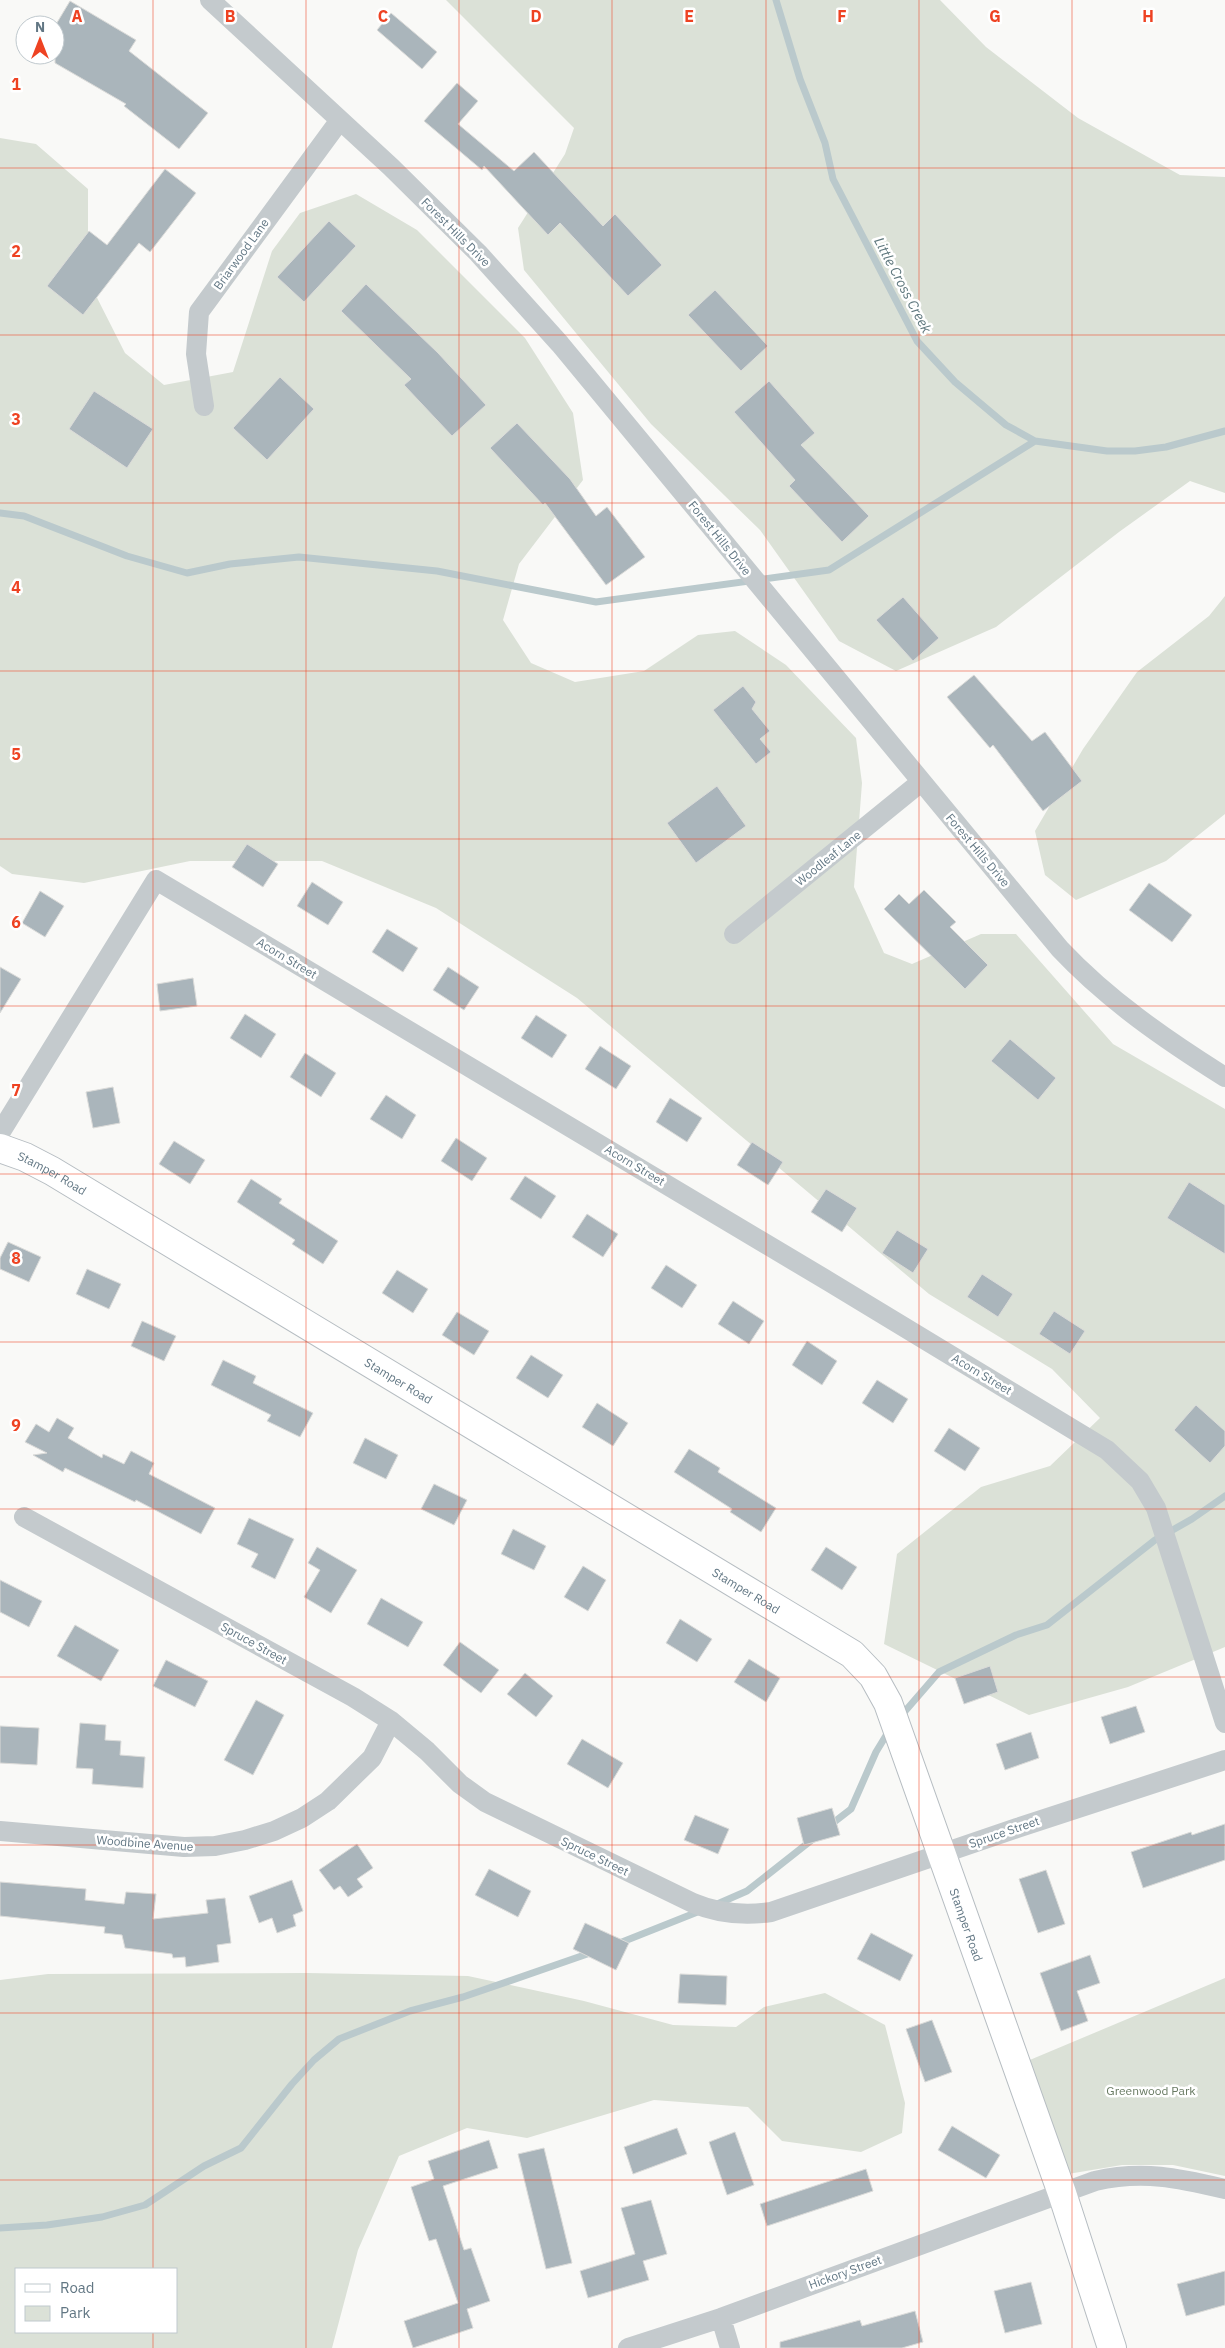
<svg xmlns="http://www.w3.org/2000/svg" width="1225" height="2348" viewBox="0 0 1225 2348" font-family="'IBM Plex Sans',sans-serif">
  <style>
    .green { fill: #dbe1d7; fill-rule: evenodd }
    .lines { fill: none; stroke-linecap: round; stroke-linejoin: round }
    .stream { stroke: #bac9cc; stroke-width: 7 }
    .building { fill: #aab5bb; stroke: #dbdbd9 }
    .secondary-casing { stroke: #b6bdc2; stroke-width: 30 }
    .street { stroke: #c4cacd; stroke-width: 20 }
    .secondary { stroke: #fff; stroke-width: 28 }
    .grid { fill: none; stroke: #ee4222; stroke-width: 1; stroke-opacity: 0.55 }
    .labels { text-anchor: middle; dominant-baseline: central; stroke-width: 5; stroke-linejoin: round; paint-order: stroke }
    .street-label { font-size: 12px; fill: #627784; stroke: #fff }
    .park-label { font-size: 12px; fill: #687a62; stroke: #fff }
    .water-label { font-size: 14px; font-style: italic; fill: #5e777d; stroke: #fff }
    .grid-label { font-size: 16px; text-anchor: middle; font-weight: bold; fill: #ee4222; stroke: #fff; stroke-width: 5; stroke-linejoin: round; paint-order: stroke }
  </style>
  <rect width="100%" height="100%" fill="#f9f9f7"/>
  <path class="green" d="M 446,0 L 940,0 L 986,47 L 1078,118 L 1180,175 L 1225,177 L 1225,493 L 1190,481 L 1119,532 L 996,627 L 896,671 L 839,641 L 760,530 L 651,424 L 524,270 L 518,228 L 565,154 L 574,128 Z
    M 0,138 L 36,144 L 88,189 L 88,280 L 125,353 L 164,385 L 233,372 L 272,251 L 300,213 L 356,194 L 417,230 L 525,338 L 573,413 L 583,480 L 519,564 L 503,620 L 531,663 L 575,682 L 644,671 L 698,635 L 735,631 L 786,665 L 856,738 L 862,783 L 854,887 L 884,953 L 912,964 L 981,934 L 1016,934 L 1113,1044 L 1225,1109 L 1225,1647 L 1128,1687 L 1029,1715 L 884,1644 L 897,1554 L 981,1487 L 1050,1466 L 1100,1418 L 1052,1369 L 929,1294 L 577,998 L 436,908 L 322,861 L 190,861 L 84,883 L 12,874 L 0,866 Z
    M 1225,596 L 1225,814 L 1166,861 L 1076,900 L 1045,875 L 1035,831 L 1083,749 L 1137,672 L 1209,616 Z
    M 307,1973 L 468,1976 L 584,2001 L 673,2025 L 736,2027 L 764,2007 L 825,1993 L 885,2025 L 905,2103 L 902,2133 L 861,2152 L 782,2141 L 748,2107 L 654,2100 L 527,2138 L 467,2128 L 399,2156 L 358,2250 L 332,2348 L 0,2348 L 0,1980 L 48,1974 ZM 16,2269 L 176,2269 L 176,2332 L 16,2332 Z
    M 1225,1978 L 1225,2176 L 1173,2165 L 1122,2165 L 1068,2174 L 1025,2062 Z"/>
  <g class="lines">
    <path class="stream" d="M 776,0 L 800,79 L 825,143 L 833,179 L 917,341 L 955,382 L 1006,425 L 1035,441 L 1107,451 L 1135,451 L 1166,447 L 1225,431
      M 0,513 L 24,516 L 127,556 L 187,573 L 230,564 L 299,557 L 437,571 L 596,602 L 829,570 L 1035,441
      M 900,1717 L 939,1672 L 1016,1635 L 1047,1625 L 1155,1540 L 1192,1519 L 1225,1496
      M 829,1826 L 851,1809 L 876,1752 L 890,1729
      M 715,1905 L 747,1891 L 813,1839
      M 617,1944 L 700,1911
      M 0,2228 L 47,2225 L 102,2217 L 145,2205 L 204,2166 L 241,2148 L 292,2084 L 314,2060 L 339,2039 L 410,2011 L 463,1997 L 593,1952"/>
  </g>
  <path class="building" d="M 70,1 L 136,40 L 129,51 L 208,113 L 179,149 L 124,106 L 126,104 L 55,63 L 55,26 Z
    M 391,13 L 437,52 L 422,69 L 377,30 Z
    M 457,83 L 478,101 L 458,124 L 514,171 L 534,152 L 603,226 L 615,214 L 662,265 L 628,296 L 560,223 L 548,235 L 484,166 L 482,170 L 424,121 Z
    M 165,169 L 196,193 L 150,252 L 139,243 L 83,315 L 47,286 L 89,231 L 107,245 Z
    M 329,221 L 356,246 L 304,302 L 277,277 Z
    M 366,284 L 438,353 L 486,405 L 452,436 L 404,385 L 411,379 L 341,311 Z
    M 715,290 L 768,346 L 741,371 L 688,315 Z
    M 280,377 L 314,409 L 267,460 L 233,428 Z
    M 769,381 L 815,433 L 801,445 L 869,516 L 842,542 L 789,486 L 795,480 L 734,412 Z
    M 94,391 L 153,429 L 127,468 L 69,429 Z
    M 517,423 L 570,479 L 596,516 L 607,507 L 645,557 L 606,585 L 545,503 L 543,505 L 490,448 Z
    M 903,597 L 939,638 L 913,661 L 876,620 Z
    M 974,675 L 1032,741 L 1045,732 L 1082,781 L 1043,811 L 993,745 L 990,748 L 947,697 Z
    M 743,686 L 756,702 L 752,709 L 770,731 L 760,739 L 771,752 L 756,764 L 713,710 Z
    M 717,786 L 746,826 L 696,863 L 667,823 Z
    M 247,844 L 278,864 L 263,887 L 232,867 Z
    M 312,882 L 343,902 L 328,925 L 297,906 Z
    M 1149,883 L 1192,915 L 1172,942 L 1129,910 Z
    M 924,890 L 956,922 L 950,927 L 988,965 L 965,989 L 884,909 L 899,894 L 909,904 Z
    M 40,891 L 64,906 L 45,937 L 22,923 Z
    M 387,929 L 418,948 L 403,972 L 372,952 Z
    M 0,967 L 21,979 L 0,1013 Z
    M 448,967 L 479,987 L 464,1010 L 433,990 Z
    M 193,978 L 197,1006 L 160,1011 L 157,984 Z
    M 245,1014 L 276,1034 L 261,1058 L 230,1038 Z
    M 536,1015 L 567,1035 L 552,1058 L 521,1038 Z
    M 1010,1039 L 1056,1078 L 1038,1100 L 991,1061 Z
    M 600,1046 L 631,1066 L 616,1089 L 585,1069 Z
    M 305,1053 L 336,1073 L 321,1097 L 290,1077 Z
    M 113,1087 L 120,1123 L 93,1128 L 86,1092 Z
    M 386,1095 L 416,1115 L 402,1139 L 370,1119 Z
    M 670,1098 L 702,1118 L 687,1142 L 656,1122 Z
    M 456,1138 L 487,1158 L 472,1181 L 441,1161 Z
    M 174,1141 L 205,1160 L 190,1184 L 159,1164 Z
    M 752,1142 L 783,1162 L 768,1185 L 737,1165 Z
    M 525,1176 L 556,1196 L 541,1219 L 510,1199 Z
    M 251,1179 L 282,1199 L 279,1203 L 338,1241 L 323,1264 L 292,1244 L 295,1240 L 237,1202 Z
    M 1189,1182 L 1225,1205 L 1225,1254 L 1167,1218 Z
    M 826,1189 L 857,1208 L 842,1232 L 811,1212 Z
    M 587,1214 L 618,1234 L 603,1257 L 572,1237 Z
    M 897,1230 L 928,1249 L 913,1273 L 882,1253 Z
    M 8,1242 L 41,1257 L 29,1282 L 0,1269 L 0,1258 Z
    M 666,1265 L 697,1285 L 682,1308 L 651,1288 Z
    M 87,1269 L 121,1284 L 109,1309 L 76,1294 Z
    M 397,1270 L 428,1289 L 413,1313 L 382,1293 Z
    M 982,1274 L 1013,1294 L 998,1317 L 967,1297 Z
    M 733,1301 L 764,1321 L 749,1344 L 718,1324 Z
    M 1054,1311 L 1085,1331 L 1070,1354 L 1039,1334 Z
    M 457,1312 L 489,1331 L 474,1355 L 442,1335 Z
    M 142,1321 L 176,1336 L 164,1361 L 131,1346 Z
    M 807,1341 L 837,1361 L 822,1385 L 792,1365 Z
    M 531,1355 L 563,1375 L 548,1398 L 516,1378 Z
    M 223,1360 L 256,1376 L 253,1383 L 313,1413 L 300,1437 L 267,1421 L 271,1415 L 211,1385 Z
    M 877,1380 L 908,1399 L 893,1423 L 862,1403 Z
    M 597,1403 L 628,1423 L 613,1446 L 582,1427 Z
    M 1196,1405 L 1225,1431 L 1225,1446 L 1210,1463 L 1174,1430 Z
    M 57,1418 L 74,1428 L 68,1438 L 102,1458 L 103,1454 L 124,1464 L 131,1451 L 154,1463 L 149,1474 L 215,1508 L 201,1534 L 136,1500 L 135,1502 L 65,1468 L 63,1472 L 33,1455 L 47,1453 L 25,1442 L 36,1424 L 49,1432 Z
    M 949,1428 L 980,1448 L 965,1471 L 934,1451 Z
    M 365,1438 L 398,1455 L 386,1479 L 353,1463 Z
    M 689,1449 L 720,1468 L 718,1472 L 776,1508 L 761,1532 L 730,1512 L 732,1509 L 674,1472 Z
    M 434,1484 L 467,1500 L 454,1525 L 421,1509 Z
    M 249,1518 L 294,1539 L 275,1579 L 251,1567 L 258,1554 L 237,1544 Z
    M 513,1529 L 546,1546 L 534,1570 L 501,1554 Z
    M 317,1547 L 357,1570 L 331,1613 L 304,1597 L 320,1570 L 308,1563 Z
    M 826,1547 L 857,1567 L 842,1590 L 811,1570 Z
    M 583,1566 L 606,1580 L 588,1611 L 564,1597 Z
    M 0,1580 L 42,1601 L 29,1627 L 0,1612 Z
    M 381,1598 L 423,1622 L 408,1647 L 367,1624 Z
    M 680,1619 L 712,1639 L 697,1662 L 666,1643 Z
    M 75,1625 L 119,1650 L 101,1681 L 57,1656 Z
    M 460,1642 L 499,1670 L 481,1693 L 443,1665 Z
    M 749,1659 L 780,1678 L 766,1702 L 734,1682 Z
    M 166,1660 L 208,1681 L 195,1707 L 153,1686 Z
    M 990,1666 L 998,1692 L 964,1704 L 955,1678 Z
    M 525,1673 L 553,1696 L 536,1717 L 507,1694 Z
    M 256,1700 L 284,1715 L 253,1775 L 224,1760 Z
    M 1136,1706 L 1145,1732 L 1110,1744 L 1101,1717 Z
    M 80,1723 L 106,1725 L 105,1740 L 121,1741 L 120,1755 L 145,1757 L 143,1788 L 92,1784 L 93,1769 L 76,1768 Z
    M 0,1726 L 39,1728 L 37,1765 L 0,1763 Z
    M 1031,1732 L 1039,1758 L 1005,1770 L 996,1744 Z
    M 582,1739 L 623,1763 L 608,1788 L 567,1764 Z
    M 832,1808 L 840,1835 L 804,1845 L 797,1818 Z
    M 695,1815 L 729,1829 L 718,1854 L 684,1840 Z
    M 1225,1824 L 1225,1860 L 1143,1888 L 1131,1852 L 1191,1832 L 1192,1835 Z
    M 357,1844 L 373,1868 L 357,1879 L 363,1887 L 348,1897 L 340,1886 L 334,1890 L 319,1870 Z
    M 489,1869 L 531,1891 L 518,1917 L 475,1895 Z
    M 1046,1870 L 1065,1924 L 1038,1933 L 1019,1879 Z
    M 292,1880 L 303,1911 L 293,1915 L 296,1926 L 277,1933 L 272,1918 L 259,1923 L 249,1896 Z
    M 0,1882 L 86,1889 L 85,1900 L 124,1904 L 126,1892 L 156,1894 L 153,1919 L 208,1913 L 206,1900 L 225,1898 L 231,1943 L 217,1945 L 219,1962 L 186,1967 L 185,1957 L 173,1958 L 172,1954 L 125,1948 L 122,1935 L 104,1933 L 105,1927 L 0,1916 Z
    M 585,1923 L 629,1943 L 616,1970 L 573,1949 Z
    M 871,1933 L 913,1955 L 900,1981 L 857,1959 Z
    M 1090,1955 L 1100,1983 L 1077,1991 L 1088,2021 L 1061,2031 L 1040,1973 Z
    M 680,1974 L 727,1976 L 726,2005 L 678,2003 Z
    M 932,2020 L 952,2072 L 925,2082 L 906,2029 Z
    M 952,2126 L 1000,2155 L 986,2178 L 938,2150 Z
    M 677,2128 L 687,2154 L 633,2174 L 624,2147 Z
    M 735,2132 L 754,2185 L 727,2195 L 709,2142 Z
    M 489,2140 L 498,2168 L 443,2186 L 464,2250 L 471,2248 L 490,2301 L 467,2309 L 473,2328 L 413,2348 L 404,2321 L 458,2303 L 436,2239 L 429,2241 L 411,2187 L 434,2179 L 428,2161 Z
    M 544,2148 L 572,2263 L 546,2269 L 518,2154 Z
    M 866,2169 L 873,2191 L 767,2226 L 760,2204 Z
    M 651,2200 L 667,2254 L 643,2261 L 649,2280 L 588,2298 L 580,2271 L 635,2254 L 621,2208 Z
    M 1225,2271 L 1225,2305 L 1186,2316 L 1177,2284 Z
    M 1031,2282 L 1042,2324 L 1005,2333 L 994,2291 Z
    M 915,2311 L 923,2342 L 902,2348 L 780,2348 L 780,2342 L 860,2320 L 862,2326 Z"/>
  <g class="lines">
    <g class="secondary-casing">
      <g id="secondary">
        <path id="s1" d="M 0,1148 L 25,1157 L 52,1171 L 852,1654 L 873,1676 L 888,1703 L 1062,2193 L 1112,2348"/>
      </g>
    </g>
    <path class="street" d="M 210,0 L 391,167 L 478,253 L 560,344 L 1060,949 C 1108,1000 1166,1040 1225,1077
      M 204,406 L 196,354 L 199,312 L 340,120
      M 734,934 L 921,782
      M 0,1133 L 156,880 L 828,1281 L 1107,1450 L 1140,1481 L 1156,1508 L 1225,1723
      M 24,1517 L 353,1697 L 391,1721 L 427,1751 L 460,1784 L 485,1802 L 693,1903 C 719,1914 743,1916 771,1912 L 1017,1828 L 1225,1760
      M 0,1831 L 184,1847 L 215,1846 L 245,1840 L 274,1831 L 302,1818 L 328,1801 L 372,1758 L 391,1721
      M 721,2318 L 730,2348
      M 628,2348 L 721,2318 L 1095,2181 C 1143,2170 1178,2178 1225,2189"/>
    <use href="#secondary" class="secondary"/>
  </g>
  <path class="grid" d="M 153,0 L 153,2269M 306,0 L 306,2348M 459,0 L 459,2348M 612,0 L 612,2348M 766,0 L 766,2348M 919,0 L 919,2348M 1072,0 L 1072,2348M 0,168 L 1225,168M 0,335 L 1225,335M 0,503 L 1225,503M 0,671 L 1225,671M 0,839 L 1225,839M 0,1006 L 1225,1006M 0,1174 L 1225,1174M 0,1342 L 1225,1342M 0,1509 L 1225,1509M 0,1677 L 1225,1677M 0,1845 L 1225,1845M 0,2013 L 1225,2013M 0,2180 L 1225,2180M 153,2332 L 153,2348"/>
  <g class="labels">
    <g class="street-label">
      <text transform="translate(456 232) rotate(45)">Forest Hills Drive</text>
      <text transform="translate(241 254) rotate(-54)">Briarwood Lane</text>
      <text transform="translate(720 538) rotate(51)">Forest Hills Drive</text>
      <text transform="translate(978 850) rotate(50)">Forest Hills Drive</text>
      <text transform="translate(828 858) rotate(-39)">Woodleaf Lane</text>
      <text transform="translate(287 958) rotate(31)">Acorn Street</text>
      <text transform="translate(635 1165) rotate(31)">Acorn Street</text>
      <text stroke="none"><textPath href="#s1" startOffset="58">Stamper Road</textPath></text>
      <text transform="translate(982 1374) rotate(31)">Acorn Street</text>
      <text stroke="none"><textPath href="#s1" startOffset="462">Stamper Road</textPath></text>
      <text stroke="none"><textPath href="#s1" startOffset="868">Stamper Road</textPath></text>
      <text transform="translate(254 1643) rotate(29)">Spruce Street</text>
      <text transform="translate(1004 1832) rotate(-19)">Spruce Street</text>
      <text transform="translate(145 1843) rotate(4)">Woodbine Avenue</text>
      <text transform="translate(595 1856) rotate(26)">Spruce Street</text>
      <text stroke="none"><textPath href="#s1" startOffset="1288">Stamper Road</textPath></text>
      <text transform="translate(845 2272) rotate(-20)">Hickory Street</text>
    </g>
    <g class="park-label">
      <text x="1151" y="2090">Greenwood Park</text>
    </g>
    <g class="water-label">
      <text transform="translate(903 285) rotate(62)">Little Cross Creek</text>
    </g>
  </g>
  <g class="grid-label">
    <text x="77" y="22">A</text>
    <text x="230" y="22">B</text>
    <text x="383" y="22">C</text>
    <text x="536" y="22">D</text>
    <text x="689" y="22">E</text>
    <text x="842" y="22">F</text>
    <text x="995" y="22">G</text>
    <text x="1148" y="22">H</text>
    <text x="16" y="90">1</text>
    <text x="16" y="257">2</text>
    <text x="16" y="425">3</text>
    <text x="16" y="593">4</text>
    <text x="16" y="760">5</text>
    <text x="16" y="928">6</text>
    <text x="16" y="1096">7</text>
    <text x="16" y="1264">8</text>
    <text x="16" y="1431">9</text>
  </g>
  <rect x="15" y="2268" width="162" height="65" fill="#ffffff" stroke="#c0c9ce"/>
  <rect x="25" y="2284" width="25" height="8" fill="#ffffff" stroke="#c0c9ce"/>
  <text x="60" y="2293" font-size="15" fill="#627784">Road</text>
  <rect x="25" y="2306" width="25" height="15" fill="#dbe1d7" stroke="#c0c9ce"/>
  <text x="60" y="2318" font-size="15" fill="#627784">Park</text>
  <g transform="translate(40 40)"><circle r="24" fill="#ffffff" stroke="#c0c9ce"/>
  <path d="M0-4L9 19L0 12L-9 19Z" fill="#ee4222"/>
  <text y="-8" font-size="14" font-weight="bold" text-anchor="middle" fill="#627784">N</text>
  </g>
</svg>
